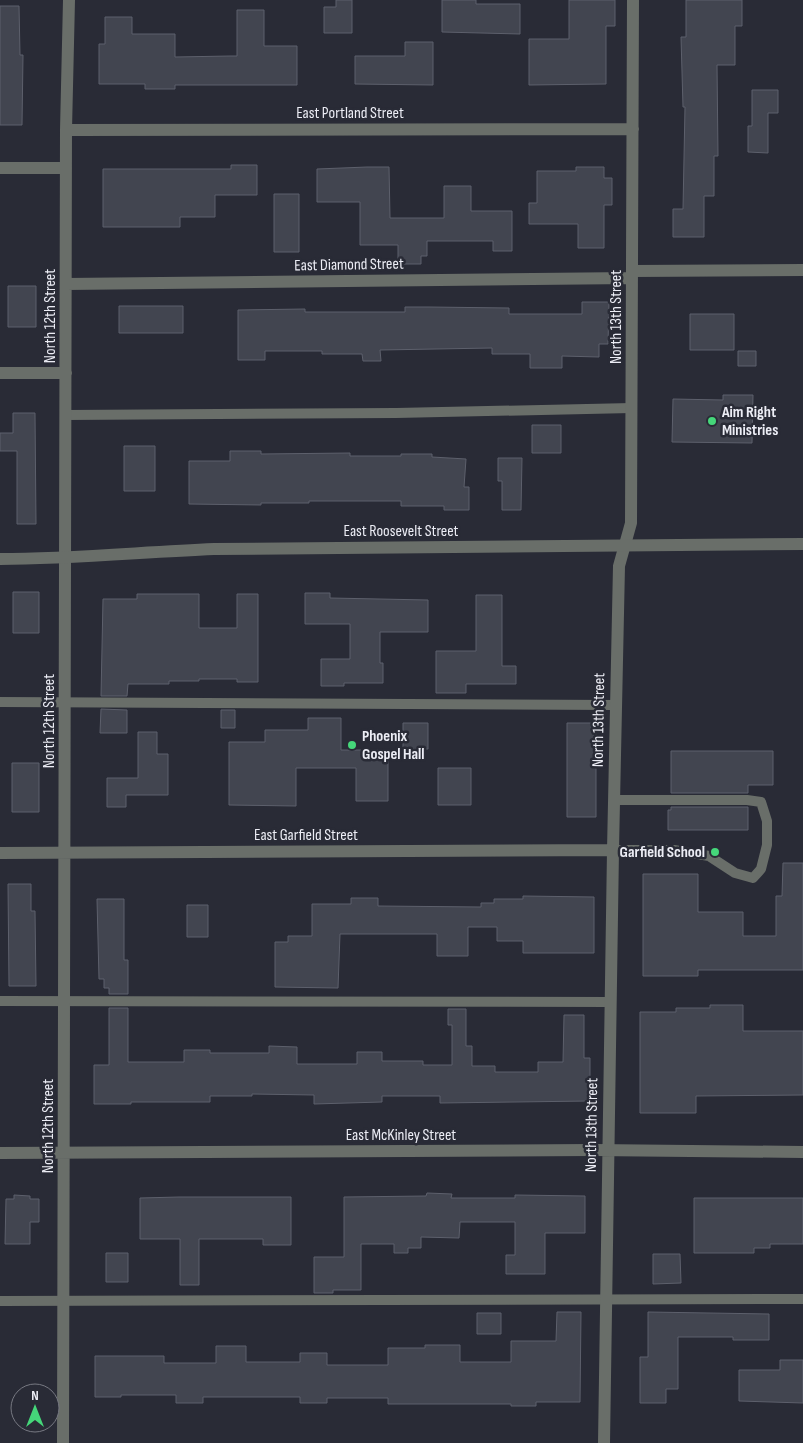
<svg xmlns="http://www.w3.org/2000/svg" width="803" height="1443" viewBox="0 0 803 1443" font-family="'Sofia Sans Condensed',sans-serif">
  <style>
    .building { fill: #424550; stroke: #5d606c }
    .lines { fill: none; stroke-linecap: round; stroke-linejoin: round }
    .service { stroke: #696e69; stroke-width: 10 }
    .minor { stroke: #696e69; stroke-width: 12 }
    .tertiary { stroke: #696e69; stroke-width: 12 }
    .poi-dot { fill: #45d77a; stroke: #292b36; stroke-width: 2 }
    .labels { text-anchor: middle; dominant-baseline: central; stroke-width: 5; stroke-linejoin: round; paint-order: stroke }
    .street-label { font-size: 16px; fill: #ecedf5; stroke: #292b36 }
    .poi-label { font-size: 16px; font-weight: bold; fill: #ecedf5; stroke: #292b36; text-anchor: start }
  </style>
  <rect width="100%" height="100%" fill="#292b36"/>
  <path class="building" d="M 336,0 L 352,0 L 352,33 L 324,33 L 324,7 L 336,7 Z
    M 442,0 L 476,0 L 476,4 L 520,4 L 520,34 L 442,32 Z
    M 569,0 L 615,0 L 615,26 L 606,26 L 606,84 L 529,85 L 529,39 L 569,39 Z
    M 686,0 L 742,0 L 742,26 L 735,26 L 735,65 L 717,65 L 718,156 L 714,156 L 714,196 L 704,196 L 704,237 L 673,237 L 673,209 L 683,209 L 685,107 L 683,107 L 681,37 L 686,37 Z
    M 0,6 L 19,6 L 20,55 L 23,55 L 22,125 L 0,125 Z
    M 237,10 L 264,10 L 264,46 L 297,46 L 297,85 L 175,85 L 175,89 L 145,89 L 145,84 L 99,84 L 99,44 L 105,44 L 105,17 L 132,17 L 132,34 L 175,34 L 175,57 L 230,56 L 237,56 Z
    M 405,42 L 433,42 L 433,85 L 355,84 L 355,56 L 405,56 Z
    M 752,90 L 778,90 L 778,113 L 768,113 L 768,153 L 748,152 L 748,126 L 752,126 Z
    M 231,165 L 257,165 L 257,195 L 215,195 L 215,217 L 180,217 L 180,227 L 103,227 L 103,169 L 231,169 Z
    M 367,167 L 389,167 L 390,218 L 444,218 L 444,186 L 471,186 L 471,211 L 512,211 L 512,251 L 493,251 L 493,241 L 427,241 L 427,256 L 421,256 L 421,264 L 398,264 L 398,245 L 360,245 L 360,202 L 317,202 L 317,169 Z
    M 576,167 L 604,167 L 604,178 L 612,178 L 612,205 L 604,205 L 604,248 L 578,248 L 578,224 L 529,224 L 529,203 L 537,203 L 537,171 L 576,171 Z
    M 274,194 L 299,194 L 299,252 L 274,252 Z
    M 8,286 L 36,286 L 36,327 L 8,327 Z
    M 582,302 L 609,302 L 608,344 L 599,344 L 599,357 L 562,356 L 562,368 L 530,368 L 530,354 L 492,354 L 492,348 L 380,350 L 381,361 L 363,361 L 362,354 L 322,354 L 322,351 L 265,351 L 265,360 L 238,360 L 238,310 L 305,309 L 305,312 L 405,312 L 405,307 L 429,307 L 509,308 L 509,314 L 582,314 Z
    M 119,306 L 183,306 L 183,333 L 119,333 Z
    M 690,314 L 734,314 L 734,350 L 690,350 Z
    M 738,351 L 756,351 L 756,366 L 738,366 Z
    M 723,395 L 753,395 L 752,443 L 672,442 L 673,399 L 723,400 Z
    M 13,413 L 35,413 L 36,524 L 17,524 L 17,451 L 0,451 L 0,433 L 13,433 Z
    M 532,425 L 561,425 L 561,453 L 532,453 Z
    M 124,446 L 155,446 L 155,491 L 124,491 Z
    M 230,451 L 261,451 L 261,454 L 350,453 L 350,456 L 401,456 L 401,454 L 432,454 L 432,457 L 466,459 L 464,487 L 469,487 L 469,510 L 444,510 L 444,506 L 401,506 L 401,501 L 309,501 L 309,503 L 261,503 L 261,505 L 189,504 L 189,461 L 230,461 Z
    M 498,458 L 522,458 L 521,510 L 502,510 L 502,481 L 498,481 Z
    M 13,592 L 39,592 L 39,633 L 13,633 Z
    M 305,593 L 330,593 L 330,598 L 428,600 L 428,632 L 380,632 L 380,663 L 383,663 L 383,683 L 344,683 L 344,686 L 321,686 L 321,659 L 350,659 L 350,624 L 305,624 Z
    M 137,594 L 199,594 L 199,628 L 237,628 L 237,594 L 258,594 L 258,682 L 237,682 L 237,679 L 199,679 L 199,681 L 169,681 L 169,684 L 128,684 L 127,696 L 101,696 L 103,599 L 137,599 Z
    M 476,595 L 502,595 L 502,666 L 516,666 L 516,684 L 466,684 L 466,693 L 436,693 L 436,651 L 476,651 Z
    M 101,709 L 127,710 L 127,733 L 100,733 Z
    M 221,710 L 235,710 L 235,728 L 221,728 Z
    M 308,718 L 341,718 L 341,750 L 388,750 L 388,801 L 356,801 L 356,768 L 296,768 L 296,806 L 229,805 L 229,742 L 265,742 L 265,730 L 308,730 Z
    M 403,723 L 428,723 L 428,749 L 403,749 Z
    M 567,723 L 596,723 L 596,817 L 567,817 Z
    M 138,732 L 157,732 L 157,754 L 168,754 L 168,795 L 126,795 L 126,807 L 107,807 L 107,778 L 138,778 Z
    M 671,751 L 773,751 L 773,785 L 748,785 L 748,793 L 671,793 Z
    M 12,763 L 39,763 L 39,812 L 12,812 Z
    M 438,768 L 471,768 L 471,805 L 438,805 Z
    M 671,807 L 748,807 L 748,830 L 668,830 L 668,810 L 671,810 Z
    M 783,863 L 803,863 L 803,970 L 698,970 L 698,976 L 643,976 L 643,874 L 698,874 L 698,912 L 743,912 L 743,936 L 776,936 L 776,896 L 782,896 Z
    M 8,884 L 31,884 L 31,911 L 35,911 L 36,986 L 9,986 Z
    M 523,896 L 594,897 L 594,953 L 523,953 L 523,941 L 497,941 L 497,927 L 468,927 L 468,956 L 437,956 L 437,934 L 340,934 L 338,988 L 275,987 L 275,942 L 288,942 L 288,936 L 312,936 L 312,904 L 351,904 L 351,898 L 378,898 L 378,906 L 481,907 L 481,903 L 494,903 L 494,899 L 523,899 Z
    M 97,899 L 124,899 L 124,960 L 128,960 L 128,994 L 109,994 L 109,988 L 104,988 L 104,979 L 99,979 Z
    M 187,905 L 208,905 L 208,937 L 187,937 Z
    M 710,1005 L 743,1005 L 743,1031 L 803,1031 L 803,1095 L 696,1096 L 696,1113 L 640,1113 L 640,1012 L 676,1012 L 676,1008 L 710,1008 Z
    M 109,1008 L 128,1008 L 128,1062 L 184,1062 L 184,1050 L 210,1050 L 210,1053 L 269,1053 L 269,1046 L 297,1047 L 297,1064 L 357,1064 L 357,1052 L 382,1052 L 382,1061 L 423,1061 L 423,1065 L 452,1065 L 452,1025 L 448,1025 L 448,1009 L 466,1009 L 466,1046 L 472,1046 L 472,1066 L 495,1066 L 495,1072 L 538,1072 L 538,1062 L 563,1062 L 564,1015 L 584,1015 L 584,1058 L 590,1058 L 590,1101 L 440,1103 L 440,1096 L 382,1096 L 382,1102 L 314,1104 L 314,1095 L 252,1094 L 252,1096 L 210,1096 L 210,1102 L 131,1102 L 131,1104 L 94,1104 L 94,1065 L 109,1065 Z
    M 427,1193 L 452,1194 L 451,1198 L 515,1198 L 515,1195 L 585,1196 L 585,1233 L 545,1233 L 545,1274 L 506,1274 L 506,1255 L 515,1255 L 515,1222 L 460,1222 L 459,1238 L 421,1237 L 421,1248 L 408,1248 L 408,1253 L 394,1253 L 394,1244 L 361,1244 L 361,1290 L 333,1290 L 333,1293 L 314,1293 L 314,1257 L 344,1257 L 344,1197 L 426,1196 Z
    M 14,1195 L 30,1196 L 30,1199 L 39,1199 L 39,1222 L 30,1222 L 30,1244 L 5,1244 L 6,1199 L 14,1199 Z
    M 179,1197 L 291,1197 L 291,1245 L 263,1245 L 263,1239 L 199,1239 L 199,1285 L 180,1285 L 180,1239 L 140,1239 L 140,1198 Z
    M 694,1198 L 803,1198 L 803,1244 L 770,1244 L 770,1248 L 754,1248 L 754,1253 L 694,1253 Z
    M 106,1253 L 128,1253 L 128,1282 L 106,1282 Z
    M 653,1254 L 680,1254 L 681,1283 L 653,1284 Z
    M 557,1312 L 581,1312 L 580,1402 L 536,1402 L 536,1406 L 511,1406 L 511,1404 L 388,1404 L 388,1398 L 327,1398 L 327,1403 L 300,1403 L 300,1397 L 203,1397 L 203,1403 L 176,1403 L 176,1395 L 121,1395 L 121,1397 L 95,1397 L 95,1356 L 164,1356 L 164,1363 L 216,1363 L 216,1346 L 246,1346 L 246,1362 L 300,1362 L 300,1353 L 327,1353 L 327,1365 L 388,1365 L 388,1348 L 425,1348 L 425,1345 L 460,1345 L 460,1362 L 511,1362 L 511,1341 L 556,1341 Z
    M 648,1312 L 769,1314 L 769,1340 L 733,1340 L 733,1337 L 678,1337 L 678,1389 L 666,1389 L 666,1403 L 640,1403 L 640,1357 L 648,1357 Z
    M 477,1313 L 501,1313 L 501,1334 L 477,1334 Z
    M 780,1360 L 803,1360 L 803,1403 L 739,1401 L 739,1370 L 780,1370 Z"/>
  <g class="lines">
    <path class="service" d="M 66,415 L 396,413 L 632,408
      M 0,702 L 616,705
      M 613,850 L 674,850 L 709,856 L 735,873 L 753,878 L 761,869 L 767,845 L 767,821 L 761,802 L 747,800 L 614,800
      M 0,1001 L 610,1002
      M 0,1301 L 803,1299"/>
    <path class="minor" d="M 66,130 L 633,129
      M 0,168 L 66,168
      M 632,271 L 803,270
      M 66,284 L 632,278
      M 0,373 L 66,373
      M 0,853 L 613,850
      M 0,1153 L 593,1150 L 803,1152
      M 63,1443 L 66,130 L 69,0
      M 604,1443 L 613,850 L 619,566 L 631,523 L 633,0"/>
    <path class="tertiary" d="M 0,559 C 71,559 142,552 214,549 L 803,544"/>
  </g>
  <g class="poi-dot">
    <circle cx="712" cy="421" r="5"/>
    <circle cx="352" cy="745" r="5"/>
    <circle cx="715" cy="852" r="5"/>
  </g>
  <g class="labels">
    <g class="street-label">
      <text x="350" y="113">East Portland Street</text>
      <text transform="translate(349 265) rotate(-1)">East Diamond Street</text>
      <text transform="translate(50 316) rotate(-90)">North 12th Street</text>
      <text transform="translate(616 317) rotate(-90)">North 13th Street</text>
      <text x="401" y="531">East Roosevelt Street</text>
      <text transform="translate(599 720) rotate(-89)">North 13th Street</text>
      <text transform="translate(49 721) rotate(-90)">North 12th Street</text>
      <text x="306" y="835">East Garfield Street</text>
      <text transform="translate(592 1125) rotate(-89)">North 13th Street</text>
      <text transform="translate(48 1126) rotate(-90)">North 12th Street</text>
      <text x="401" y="1135">East McKinley Street</text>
    </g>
    <g class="poi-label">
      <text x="722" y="412">Aim Right<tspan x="722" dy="18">Ministries</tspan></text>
      <text x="362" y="736">Phoenix<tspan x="362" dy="18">Gospel Hall</tspan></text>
      <text x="705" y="852" text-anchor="end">Garfield School</text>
    </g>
  </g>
  <g transform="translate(35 1408)"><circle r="24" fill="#292b36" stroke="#777982"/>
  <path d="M0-4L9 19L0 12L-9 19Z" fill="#45d77a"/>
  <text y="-8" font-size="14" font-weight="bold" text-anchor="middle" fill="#ecedf5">N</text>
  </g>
</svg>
